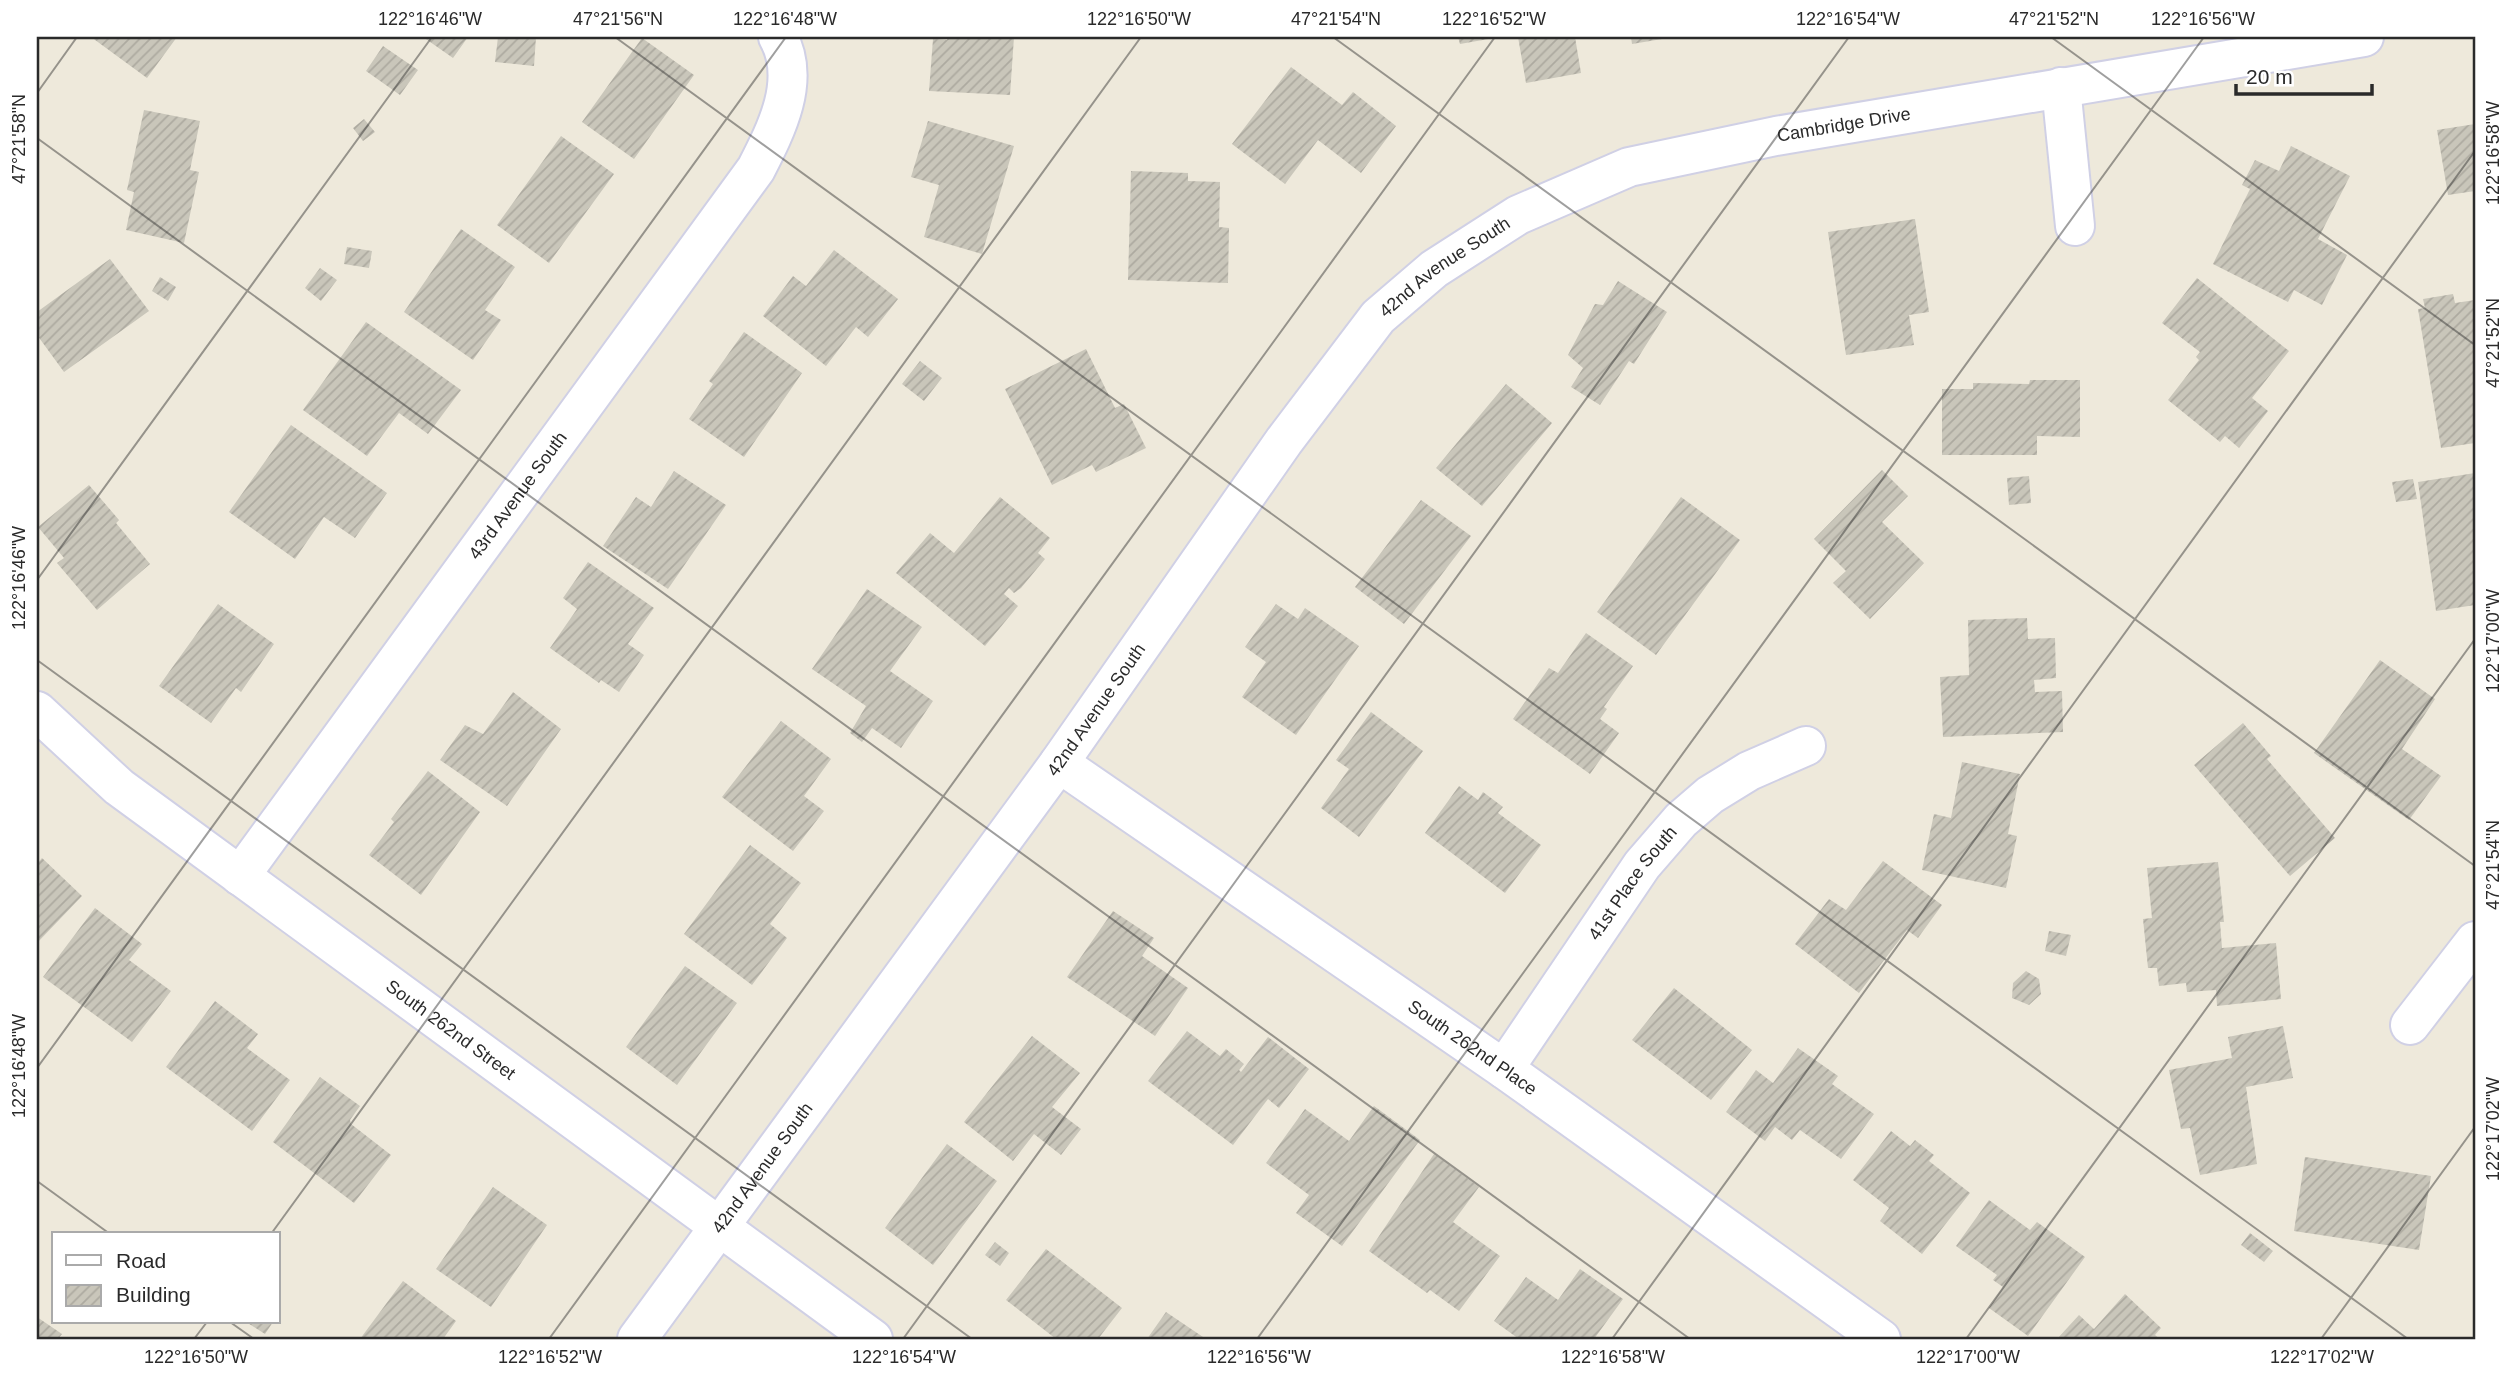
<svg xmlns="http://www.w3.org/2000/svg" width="2512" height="1376" viewBox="0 0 2512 1376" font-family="Helvetica,sans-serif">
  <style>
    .building { fill: url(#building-hatch) }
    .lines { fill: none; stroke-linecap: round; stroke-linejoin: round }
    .minor-casing { stroke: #d0d0e5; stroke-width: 42 }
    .minor { stroke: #fff; stroke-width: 38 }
    .ticks { fill: none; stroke: #2a2a2a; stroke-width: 2; stroke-opacity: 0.45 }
    .labels { text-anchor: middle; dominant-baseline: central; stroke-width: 5; stroke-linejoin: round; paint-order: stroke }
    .street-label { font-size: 18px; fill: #2a2a2a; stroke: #fff }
    .neatline { fill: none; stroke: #2a2a2a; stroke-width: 2.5 }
    .ticks-label { font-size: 18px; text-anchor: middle; fill: #2a2a2a }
  </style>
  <defs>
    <pattern id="building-hatch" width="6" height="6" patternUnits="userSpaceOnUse" patternTransform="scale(1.75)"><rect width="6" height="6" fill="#c9c6ba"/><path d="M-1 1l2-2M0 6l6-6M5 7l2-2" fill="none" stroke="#adaaa0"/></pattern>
  </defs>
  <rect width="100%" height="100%" fill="#eee9db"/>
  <path class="building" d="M 91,37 L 177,37 L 147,78 Z
    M 423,37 L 468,37 L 453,58 Z
    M 498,37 L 536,37 L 534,66 L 495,62 Z
    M 948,37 L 1014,37 L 1010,95 L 929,91 L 933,39 L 947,40 Z
    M 1458,37 L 1494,37 L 1494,38 L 1460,44 Z
    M 1518,37 L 1575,37 L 1581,73 L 1526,83 Z
    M 1631,37 L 1668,37 L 1668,38 L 1632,44 Z
    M 642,38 L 694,75 L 634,159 L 582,122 Z
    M 383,46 L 418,70 L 400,95 L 366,71 Z
    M 1291,67 L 1342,105 L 1353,92 L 1396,126 L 1361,173 L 1318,140 L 1285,184 L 1232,144 Z
    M 144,110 L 200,121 L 190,170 L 199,172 L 184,243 L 126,230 L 134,192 L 127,190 Z
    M 364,119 L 375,132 L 363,141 L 353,128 Z
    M 928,121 L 1014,146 L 982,254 L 924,237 L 939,185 L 911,177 Z
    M 2475,124 L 2475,191 L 2448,195 L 2437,130 Z
    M 561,136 L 614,174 L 549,263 L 497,225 Z
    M 2291,146 L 2350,176 L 2318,239 L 2347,255 L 2322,305 L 2294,290 L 2288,302 L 2213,264 L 2250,189 L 2242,185 L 2255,160 L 2279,171 Z
    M 1131,171 L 1188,173 L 1188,181 L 1220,182 L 1219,227 L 1229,228 L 1228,283 L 1128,280 Z
    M 1915,219 L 1929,312 L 1909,315 L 1914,345 L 1846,355 L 1828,232 Z
    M 461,229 L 515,267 L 485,310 L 501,320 L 473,360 L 404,312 Z
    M 347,247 L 372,251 L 369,268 L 344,264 Z
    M 834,250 L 898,299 L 868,337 L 856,327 L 826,366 L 763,316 L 793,276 L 806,286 Z
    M 110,259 L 149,311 L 64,372 L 37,335 L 37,312 Z
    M 320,268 L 337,280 L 321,301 L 305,288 Z
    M 160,277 L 176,287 L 168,301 L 152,291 Z
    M 2197,278 L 2289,351 L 2252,398 L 2268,411 L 2239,448 L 2225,436 L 2220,442 L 2168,400 L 2199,360 L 2196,357 L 2200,352 L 2162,323 Z
    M 1618,281 L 1667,312 L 1634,364 L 1629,361 L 1600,405 L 1571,387 L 1583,368 L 1568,355 L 1595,304 L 1603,305 Z
    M 2453,294 L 2455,303 L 2475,300 L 2475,443 L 2441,448 L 2418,309 L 2425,308 L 2423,299 Z
    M 366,322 L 461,390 L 428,434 L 399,413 L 367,456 L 303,410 Z
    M 744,332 L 802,373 L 744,457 L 689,419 L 713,384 L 709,381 Z
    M 1086,349 L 1115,408 L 1124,404 L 1146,448 L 1096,472 L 1092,465 L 1052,485 L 1005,389 Z
    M 920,361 L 942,378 L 924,401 L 902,384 Z
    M 2030,380 L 2080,380 L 2080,437 L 2037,436 L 2037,455 L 1942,455 L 1942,389 L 1973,389 L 1973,383 L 2029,384 Z
    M 1506,384 L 1552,423 L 1482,506 L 1436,468 Z
    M 291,425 L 387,493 L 355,538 L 324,517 L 295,559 L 229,512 Z
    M 1882,470 L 1908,496 L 1882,522 L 1924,563 L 1870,619 L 1833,583 L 1846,571 L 1814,539 Z
    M 674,471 L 726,505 L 668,589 L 603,546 L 636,497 L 651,507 Z
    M 2475,473 L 2475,605 L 2436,611 L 2418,482 Z
    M 2029,476 L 2031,503 L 2009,505 L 2007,478 Z
    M 2413,479 L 2417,499 L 2396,502 L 2392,482 Z
    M 89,485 L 119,520 L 116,523 L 150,564 L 97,610 L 57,563 L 64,558 L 38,527 Z
    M 1000,497 L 1050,538 L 1038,553 L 1045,559 L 1021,588 L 1014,593 L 1009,588 L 1004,594 L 1018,606 L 985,646 L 896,573 L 930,533 L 954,553 Z
    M 1681,497 L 1740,540 L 1656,655 L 1597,612 Z
    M 1421,500 L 1471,536 L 1404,624 L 1355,587 Z
    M 588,562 L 654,608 L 628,644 L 644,655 L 619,692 L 601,680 L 599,683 L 550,648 L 577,609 L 563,598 Z
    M 867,589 L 922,627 L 890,671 L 933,701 L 901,748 L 872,728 L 862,742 L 850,733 L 866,706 L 812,669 Z
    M 218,604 L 274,644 L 241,692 L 236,688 L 211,723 L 159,686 Z
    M 1276,604 L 1298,619 L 1305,608 L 1359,646 L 1296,735 L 1242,697 L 1266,662 L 1245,647 Z
    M 2027,618 L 2028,639 L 2055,638 L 2056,678 L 2034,680 L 2035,692 L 2062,691 L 2063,732 L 1943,737 L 1940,677 L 1969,675 L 1968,620 Z
    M 1586,633 L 1633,666 L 1604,707 L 1607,709 L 1600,719 L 1619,733 L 1590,774 L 1513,719 L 1549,668 L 1558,673 Z
    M 2380,660 L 2435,699 L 2402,749 L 2441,776 L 2409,820 L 2314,753 Z
    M 513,692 L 561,729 L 507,806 L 440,760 L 465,725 L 483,734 Z
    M 1371,712 L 1423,751 L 1359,837 L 1321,808 L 1349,769 L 1336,760 Z
    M 781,721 L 831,759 L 804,796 L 824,811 L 793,851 L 722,797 Z
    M 2243,723 L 2271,756 L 2267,759 L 2335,838 L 2290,876 L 2194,765 Z
    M 1962,762 L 2020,774 L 2008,834 L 2017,836 L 2006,888 L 1922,870 L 1934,814 L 1951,818 Z
    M 428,771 L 480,812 L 421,895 L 369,855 L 394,822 L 391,819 Z
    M 1459,786 L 1478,800 L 1483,792 L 1503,807 L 1498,813 L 1541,845 L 1505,893 L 1425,833 Z
    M 750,845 L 801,883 L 770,924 L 787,938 L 752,985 L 684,934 Z
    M 42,858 L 82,896 L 37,943 L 37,864 Z
    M 1883,861 L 1942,905 L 1918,938 L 1907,930 L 1859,993 L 1795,944 L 1829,899 L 1846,910 Z
    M 2218,862 L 2224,922 L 2220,922 L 2222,948 L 2276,943 L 2281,999 L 2217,1006 L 2216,990 L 2187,992 L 2186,983 L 2159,986 L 2157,968 L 2148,968 L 2143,919 L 2152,918 L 2147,868 Z
    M 95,908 L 142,944 L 129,960 L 171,991 L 132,1042 L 43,977 Z
    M 1113,911 L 1154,938 L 1142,956 L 1188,988 L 1155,1036 L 1067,977 Z
    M 2049,931 L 2071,935 L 2066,956 L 2045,951 Z
    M 685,966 L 737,1003 L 677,1085 L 626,1047 Z
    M 2026,971 L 2039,979 L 2041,994 L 2029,1005 L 2012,998 L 2013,983 Z
    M 1674,988 L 1752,1050 L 1711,1100 L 1632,1040 Z
    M 215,1001 L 258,1034 L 247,1048 L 290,1080 L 252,1131 L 166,1067 Z
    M 2283,1026 L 2293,1078 L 2246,1087 L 2257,1164 L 2200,1175 L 2190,1128 L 2181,1129 L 2169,1070 L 2232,1058 L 2228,1037 Z
    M 1187,1031 L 1220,1056 L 1226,1049 L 1244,1064 L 1239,1070 L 1241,1072 L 1268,1037 L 1309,1069 L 1279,1108 L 1268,1099 L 1233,1145 L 1148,1081 Z
    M 1032,1036 L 1080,1073 L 1052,1107 L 1081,1129 L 1061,1155 L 1034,1134 L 1013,1161 L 964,1122 Z
    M 1798,1048 L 1838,1076 L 1832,1084 L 1874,1114 L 1841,1159 L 1800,1130 L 1792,1140 L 1775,1127 L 1765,1141 L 1726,1112 L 1756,1070 L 1773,1083 Z
    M 320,1077 L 360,1106 L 350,1120 L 351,1124 L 391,1155 L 354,1203 L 273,1142 Z
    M 1374,1106 L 1420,1140 L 1342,1246 L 1296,1213 L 1309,1195 L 1266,1163 L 1305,1109 L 1349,1141 Z
    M 1891,1131 L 1910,1146 L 1915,1140 L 1934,1155 L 1929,1161 L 1970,1193 L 1922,1254 L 1880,1221 L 1889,1208 L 1853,1180 Z
    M 947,1144 L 997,1181 L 933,1265 L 885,1228 Z
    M 1434,1154 L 1479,1187 L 1453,1222 L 1500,1256 L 1459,1311 L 1430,1290 L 1427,1293 L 1369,1251 Z
    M 2305,1157 L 2431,1176 L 2419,1250 L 2294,1231 Z
    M 493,1187 L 547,1225 L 491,1307 L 436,1269 Z
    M 1989,1200 L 2030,1230 L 2037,1222 L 2085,1257 L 2028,1336 L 1989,1308 L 2003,1287 L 1993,1280 L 1997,1275 L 1956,1246 Z
    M 2250,1233 L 2273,1251 L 2264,1262 L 2241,1245 Z
    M 995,1242 L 1009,1253 L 1000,1266 L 985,1255 Z
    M 1046,1249 L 1122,1308 L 1098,1339 L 1056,1339 L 1006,1300 Z
    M 1580,1269 L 1623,1299 L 1594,1339 L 1519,1339 L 1494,1321 L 1526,1277 L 1558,1300 Z
    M 403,1281 L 456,1321 L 443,1339 L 360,1339 Z
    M 2125,1294 L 2161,1328 L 2155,1335 L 2160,1339 L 2057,1339 L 2079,1315 L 2094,1329 Z
    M 1166,1312 L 1206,1339 L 1147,1339 Z
    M 37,1317 L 62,1334 L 58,1339 L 37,1339 Z
    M 246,1322 L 273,1322 L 265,1334 Z"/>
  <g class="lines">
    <g class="minor-casing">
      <g id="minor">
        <path d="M 2061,87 L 2075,226"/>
        <path id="s1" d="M 37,711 L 119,787 L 873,1339"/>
        <path id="s2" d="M 1059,763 L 1504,1069 L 1881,1339"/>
        <path id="s3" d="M 240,876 L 756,169 C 776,130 802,80 778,37"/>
        <path d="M 2410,1025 L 2475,941"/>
        <path id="s4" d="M 1504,1069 L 1642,865 L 1681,820 L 1710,795 L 1749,771 L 1806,746"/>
        <path id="s5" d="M 637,1339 L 1059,763 L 1284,441 L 1378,317 L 1434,269 L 1518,215 L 1629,167 L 1776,136 L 2364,37"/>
      </g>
    </g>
    <use href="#minor" class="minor"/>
  </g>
  <path class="ticks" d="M 615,37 L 2408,1339M 1333,37 L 2475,866M 2051,37 L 2475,345M 37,93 L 77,37M 37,138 L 1690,1339M 37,580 L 432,37M 37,660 L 972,1339M 37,1068 L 786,37M 37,1181 L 110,1234M 271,1234 L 1141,37M 230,1322 L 254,1339M 194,1339 L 207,1322M 549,1339 L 1495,37M 903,1339 L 1849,37M 1257,1339 L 2204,37M 1612,1339 L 2475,151M 1966,1339 L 2475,639M 2321,1339 L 2475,1127"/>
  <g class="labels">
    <g class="street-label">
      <text stroke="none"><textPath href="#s5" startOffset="1776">Cambridge Drive</textPath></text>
      <text stroke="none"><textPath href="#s5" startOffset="1346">42nd Avenue South</textPath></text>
      <text stroke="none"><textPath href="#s3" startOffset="471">43rd Avenue South</textPath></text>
      <text stroke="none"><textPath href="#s5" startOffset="779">42nd Avenue South</textPath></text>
      <text stroke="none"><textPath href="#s4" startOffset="226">41st Place South</textPath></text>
      <text stroke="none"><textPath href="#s1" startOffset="523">South 262nd Street</textPath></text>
      <text stroke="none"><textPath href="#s2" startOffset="502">South 262nd Place</textPath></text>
      <text stroke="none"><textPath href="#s5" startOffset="212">42nd Avenue South</textPath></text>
    </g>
  </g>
  <rect width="2512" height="1376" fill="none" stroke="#ffffff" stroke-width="77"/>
  <rect x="52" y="1232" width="228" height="91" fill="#ffffff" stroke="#aaaaaa" stroke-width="2"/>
  <rect x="66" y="1255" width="35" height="10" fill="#ffffff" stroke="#aaaaaa" stroke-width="2"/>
  <text x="116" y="1268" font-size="21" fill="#2a2a2a">Road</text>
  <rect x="66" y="1285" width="35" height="21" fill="url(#building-hatch)" stroke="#aaaaaa" stroke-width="2"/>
  <text x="116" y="1302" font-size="21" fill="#2a2a2a">Building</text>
  <path d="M2236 84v10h136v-10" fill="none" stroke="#2a2a2a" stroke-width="3.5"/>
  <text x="2246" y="84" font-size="21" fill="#2a2a2a" stroke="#ffffff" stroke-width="5" paint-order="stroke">20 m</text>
  <rect x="38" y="38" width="2436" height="1300" class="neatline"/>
  <g class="ticks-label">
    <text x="430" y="25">122°16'46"W</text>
    <text x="618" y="25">47°21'56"N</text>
    <text x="785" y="25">122°16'48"W</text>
    <text x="1139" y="25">122°16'50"W</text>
    <text x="1336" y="25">47°21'54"N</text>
    <text x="1494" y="25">122°16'52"W</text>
    <text x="1848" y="25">122°16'54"W</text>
    <text x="2054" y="25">47°21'52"N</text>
    <text x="2203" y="25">122°16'56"W</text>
    <text transform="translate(19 139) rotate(-90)" y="6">47°21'58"N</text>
    <text transform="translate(2493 153) rotate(-90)" y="6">122°16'58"W</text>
    <text transform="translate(2493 343) rotate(-90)" y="6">47°21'52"N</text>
    <text transform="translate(19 578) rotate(-90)" y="6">122°16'46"W</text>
    <text transform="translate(2493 641) rotate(-90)" y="6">122°17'00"W</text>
    <text transform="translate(2493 865) rotate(-90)" y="6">47°21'54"N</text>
    <text transform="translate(19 1066) rotate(-90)" y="6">122°16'48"W</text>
    <text transform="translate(2493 1129) rotate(-90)" y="6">122°17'02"W</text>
    <text x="196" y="1363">122°16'50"W</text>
    <text x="550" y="1363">122°16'52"W</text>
    <text x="904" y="1363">122°16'54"W</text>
    <text x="1259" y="1363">122°16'56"W</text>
    <text x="1613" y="1363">122°16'58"W</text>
    <text x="1968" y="1363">122°17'00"W</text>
    <text x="2322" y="1363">122°17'02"W</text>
  </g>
</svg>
